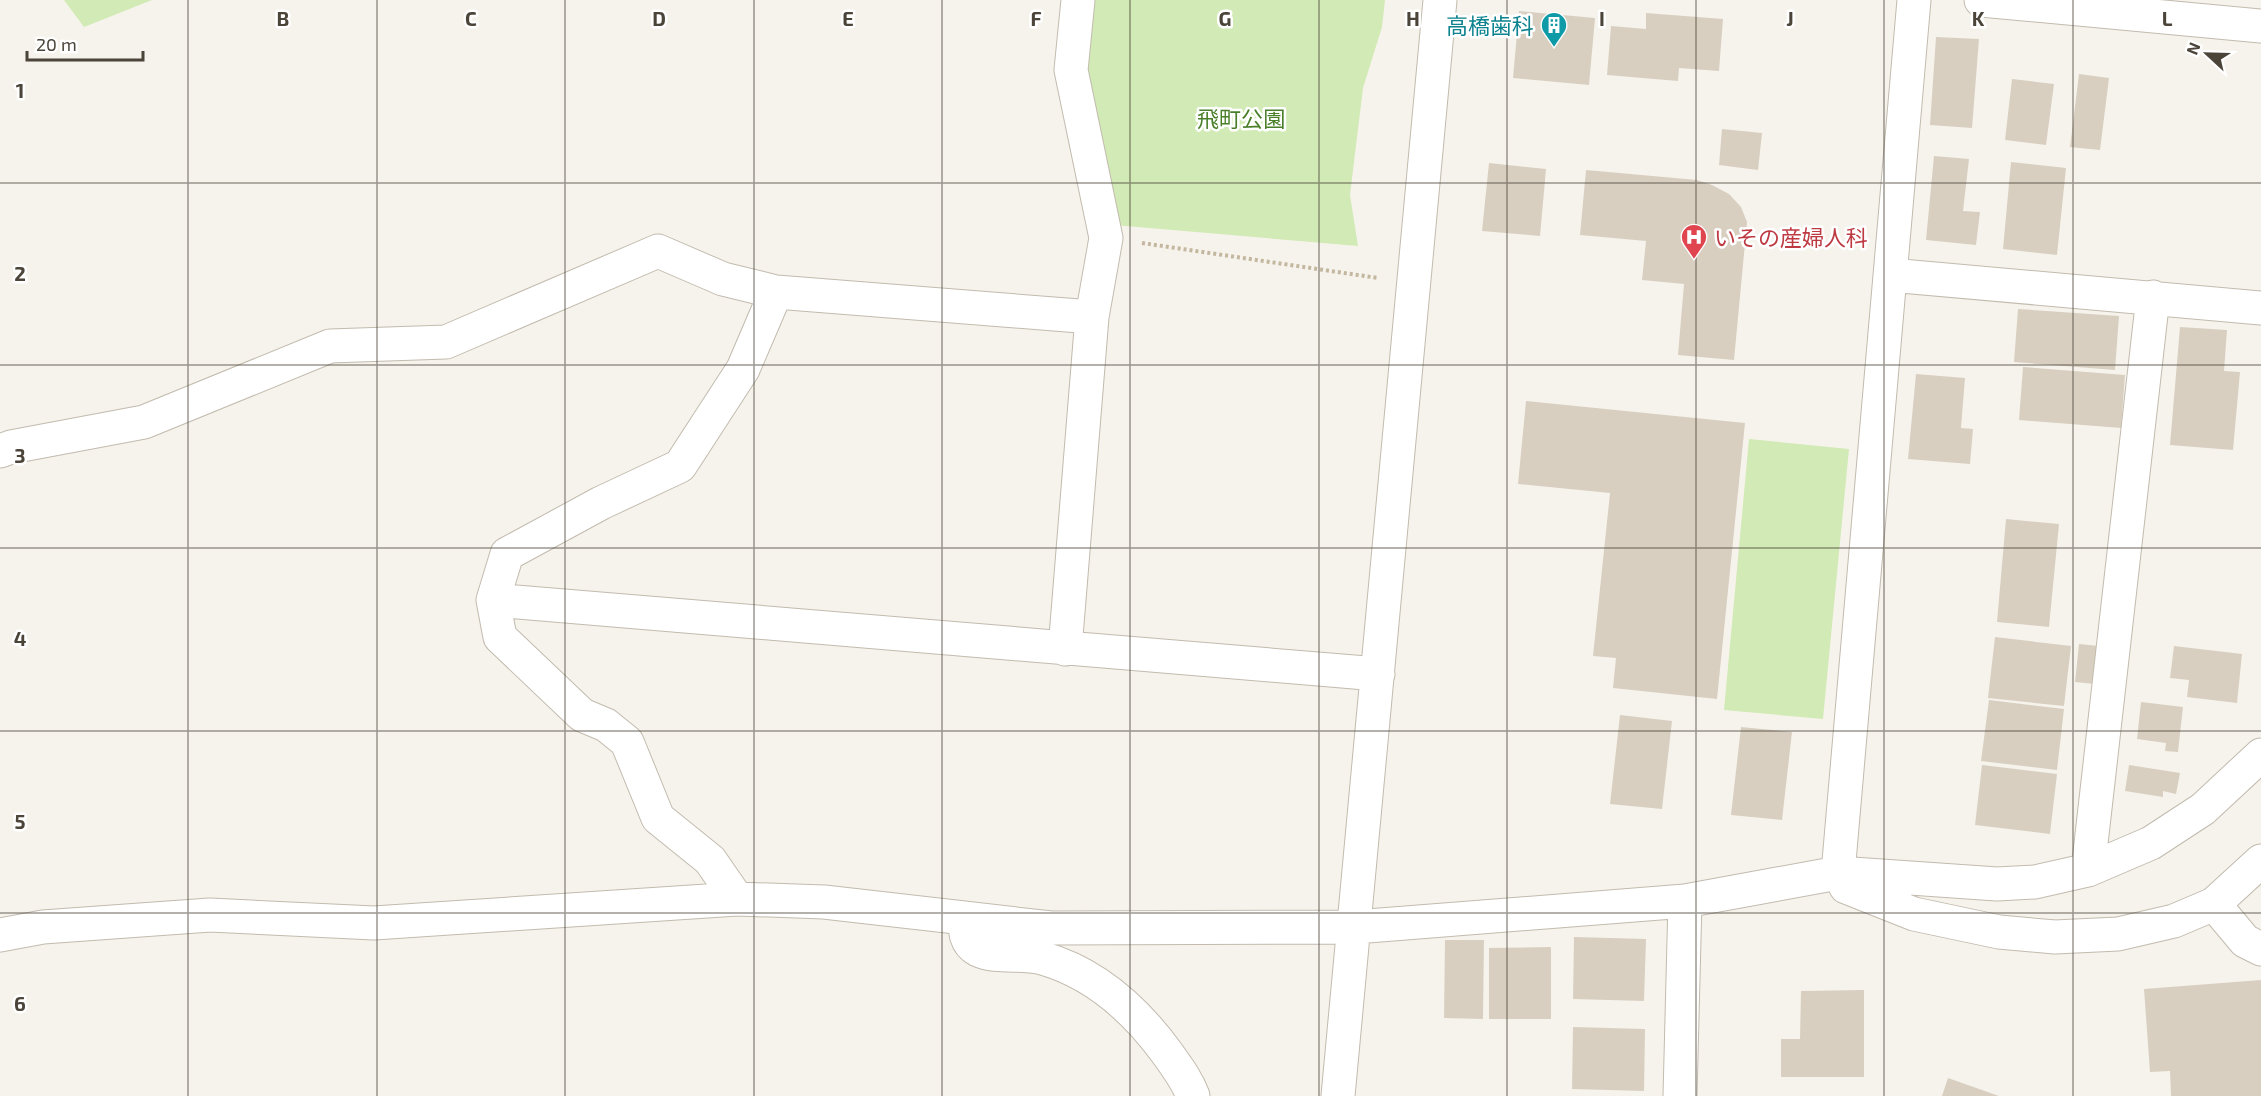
<svg xmlns="http://www.w3.org/2000/svg" width="2261" height="1096" viewBox="0 0 2261 1096" font-family="'Exo 2','Noto Sans JP',sans-serif">
  <style>
    .green { fill: #d2eab5 }
    .building { fill: #d8cfc1 }
    .lines { fill: none; stroke-linecap: round; stroke-linejoin: round }
    .minor-casing { stroke: #c2bbae; stroke-width: 35 }
    .path { stroke: #c4b79f; stroke-width: 4; stroke-dasharray: 3 3; stroke-linecap: butt }
    .minor { stroke: #fff; stroke-width: 33 }
    .grid { fill: none; stroke: #4b4439; stroke-width: 1.5; stroke-opacity: 0.55 }
    .labels { text-anchor: middle; dominant-baseline: central; stroke-width: 5; stroke-linejoin: round; paint-order: stroke }
    .culture-label { font-size: 22px; fill: #0d838f; stroke: #fff; text-anchor: end }
    .park-label { font-size: 22px; fill: #4a7f2a; stroke: #fff }
    .health-label { font-size: 22px; fill: #be3a42; stroke: #fff; text-anchor: start }
    .grid-label { font-size: 20px; text-anchor: middle; font-weight: bold; fill: #4b4439; stroke: #fff; stroke-width: 5; stroke-linejoin: round; paint-order: stroke }
  </style>
  <rect width="100%" height="100%" fill="#f6f3ec"/>
  <path class="green" d="M 64,0 L 152,0 L 84,27 Z
    M 1089,0 L 1385,0 L 1382,27 L 1363,88 L 1350,195 L 1358,246 L 1114,225 L 1082,71 Z
    M 1749,439 L 1849,449 L 1823,719 L 1724,710 Z"/>
  <path class="building" d="M 1519,11 L 1595,18 L 1589,85 L 1513,78 Z
    M 1646,13 L 1723,19 L 1719,71 L 1679,68 L 1678,81 L 1607,75 L 1611,26 L 1646,29 Z
    M 1936,37 L 1979,39 L 1972,128 L 1930,125 Z
    M 2079,74 L 2109,78 L 2100,150 L 2070,147 Z
    M 2012,79 L 2054,84 L 2046,145 L 2005,140 Z
    M 1722,129 L 1762,133 L 1758,170 L 1719,165 Z
    M 1934,156 L 1969,159 L 1963,211 L 1980,212 L 1976,245 L 1926,240 Z
    M 2011,162 L 2066,168 L 2057,255 L 2003,249 Z
    M 1489,163 L 1546,169 L 1540,236 L 1482,231 Z
    M 1586,170 L 1697,180 L 1712,185 L 1729,194 L 1741,207 L 1747,222 L 1734,360 L 1678,355 L 1684,284 L 1642,280 L 1646,241 L 1580,235 Z
    M 2018,309 L 2119,316 L 2115,370 L 2014,362 Z
    M 2180,327 L 2227,330 L 2224,371 L 2240,372 L 2233,450 L 2170,445 Z
    M 2023,367 L 2125,375 L 2121,428 L 2019,420 Z
    M 1916,374 L 1965,378 L 1961,428 L 1973,429 L 1970,464 L 1908,459 Z
    M 1526,401 L 1745,423 L 1717,699 L 1613,688 L 1616,658 L 1593,656 L 1610,493 L 1518,484 Z
    M 2006,519 L 2059,524 L 2049,627 L 1997,622 Z
    M 1995,637 L 2071,646 L 2064,706 L 1988,698 Z
    M 2079,644 L 2099,646 L 2095,684 L 2075,682 Z
    M 2174,646 L 2242,654 L 2237,703 L 2187,697 L 2189,680 L 2170,678 Z
    M 1989,700 L 2064,709 L 2057,770 L 1981,761 Z
    M 2141,702 L 2183,707 L 2178,752 L 2165,751 L 2166,743 L 2137,739 Z
    M 1620,715 L 1672,721 L 1662,809 L 1610,804 Z
    M 1741,727 L 1792,732 L 1782,820 L 1731,815 Z
    M 1982,765 L 2057,774 L 2050,834 L 1975,825 Z
    M 2129,765 L 2180,773 L 2176,794 L 2163,791 L 2163,797 L 2125,791 Z
    M 1574,937 L 1646,939 L 1644,1001 L 1573,999 Z
    M 1445,940 L 1484,940 L 1483,1019 L 1444,1018 Z
    M 1551,947 L 1551,1019 L 1489,1019 L 1489,948 Z
    M 2261,980 L 2261,1096 L 2171,1096 L 2170,1071 L 2150,1072 L 2144,989 Z
    M 1864,990 L 1864,1077 L 1781,1077 L 1781,1039 L 1800,1039 L 1801,991 Z
    M 1573,1027 L 1645,1029 L 1644,1091 L 1572,1089 Z
    M 1948,1078 L 1999,1096 L 1942,1096 Z"/>
  <g class="lines">
    <g class="minor-casing">
      <path id="minor" d="M 1914,0 L 1838,873 L 1846,887 L 1914,914 L 1999,932 L 2055,937 L 2118,934 L 2174,921 L 2214,904 L 2261,861
        M 1981,0 L 2261,26
        M 1890,275 L 2261,308
        M 776,292 L 1092,317
        M 0,451 L 11,447 L 144,422 L 330,346 L 446,342 L 658,251 L 723,279 L 776,292 L 743,369 L 680,466 L 601,503 L 507,554 L 493,600 L 500,637 L 582,715 L 606,725 L 627,742 L 658,818 L 710,860 L 737,899
        M 493,600 L 1378,674
        M 1065,649 L 1092,317 L 1106,238 L 1071,70 L 1078,0
        M 2088,870 L 2153,297
        M 2214,904 L 2245,941 L 2261,949
        M 965,918 C 965,931 965,943 978,950 C 998,959 1021,952 1042,958 C 1095,973 1135,1009 1167,1053 C 1177,1067 1187,1080 1193,1096
        M 0,935 L 43,927 L 210,915 L 374,923 L 737,899 L 824,902 L 1051,928 L 1355,927 L 1685,901 L 1838,873 L 1997,884 L 2035,882 L 2088,870 L 2151,843 L 2203,809 L 2261,755
        M 1338,1096 L 1440,0
        M 1680,1096 L 1685,901"/>
    </g>
    <path class="path" d="M 1142,243 L 1378,278"/>
    <use href="#minor" class="minor"/>
  </g>
  <path class="grid" d="M 188,0 L 188,1096M 377,0 L 377,1096M 565,0 L 565,1096M 754,0 L 754,1096M 942,0 L 942,1096M 1130,0 L 1130,1096M 1319,0 L 1319,1096M 1507,0 L 1507,1096M 1696,0 L 1696,1096M 1884,0 L 1884,1096M 2073,0 L 2073,1096M 0,183 L 2261,183M 0,365 L 2261,365M 0,548 L 2261,548M 0,731 L 2261,731M 0,913 L 2261,913"/>
  <defs>
    <g id="building-pin" transform="scale(1.35)"><path d="M0 17L-7.5 6A9.5 9.5 0 1 1 7.5 6Z" fill="#0f9aa8" stroke="#fff"/><path d="M-4-6H4V6H1V3H-1V6H-4ZM-2.5-4.3h1.7v1.8h-1.7ZM.8-4.3h1.7v1.8H.8ZM-2.5-1h1.7V.8h-1.7ZM.8-1h1.7V.8H.8Z" fill="#fff"/></g>
    <g id="hospital-pin" transform="scale(1.35)"><path d="M0 17L-7.5 6A9.5 9.5 0 1 1 7.5 6Z" fill="#e0444e" stroke="#fff"/><path d="M-5-5h3v3.5h4V-5h3V5h-3V1.5h-4V5h-3Z" fill="#fff"/></g>
  </defs>
  <g fill-rule="evenodd">
    <use href="#building-pin" x="1554" y="25"/>
    <use href="#hospital-pin" x="1694" y="237"/>
  </g>
  <g class="labels">
    <g class="culture-label">
      <text x="1534" y="25">高橋歯科</text>
    </g>
    <g class="park-label">
      <text x="1241" y="118">飛町公園</text>
    </g>
    <g class="health-label">
      <text x="1714" y="237">いその産婦人科</text>
    </g>
  </g>
  <g class="grid-label">
    <text x="283" y="26">B</text>
    <text x="471" y="26">C</text>
    <text x="659" y="26">D</text>
    <text x="848" y="26">E</text>
    <text x="1036" y="26">F</text>
    <text x="1225" y="26">G</text>
    <text x="1413" y="26">H</text>
    <text x="1602" y="26">I</text>
    <text x="1790" y="26">J</text>
    <text x="1978" y="26">K</text>
    <text x="2167" y="26">L</text>
    <text x="20" y="98">1</text>
    <text x="20" y="281">2</text>
    <text x="20" y="463">3</text>
    <text x="20" y="646">4</text>
    <text x="20" y="829">5</text>
    <text x="20" y="1011">6</text>
  </g>
  <g transform="translate(2207 54) rotate(292)" stroke="#ffffff" stroke-width="4.5" paint-order="stroke">
  <path d="M0-4.5L10 22L0 15L-10 22Z" fill="#4b4439"/>
  <text y="-9" font-size="16" font-weight="bold" text-anchor="middle" fill="#4b4439">N</text>
  </g>
  <path d="M27 51v9h116v-9" fill="none" stroke="#4b4439" stroke-width="3"/>
  <text x="36" y="51" font-size="18" fill="#4b4439" stroke="#ffffff" stroke-width="4.5" paint-order="stroke">20 m</text>
</svg>
